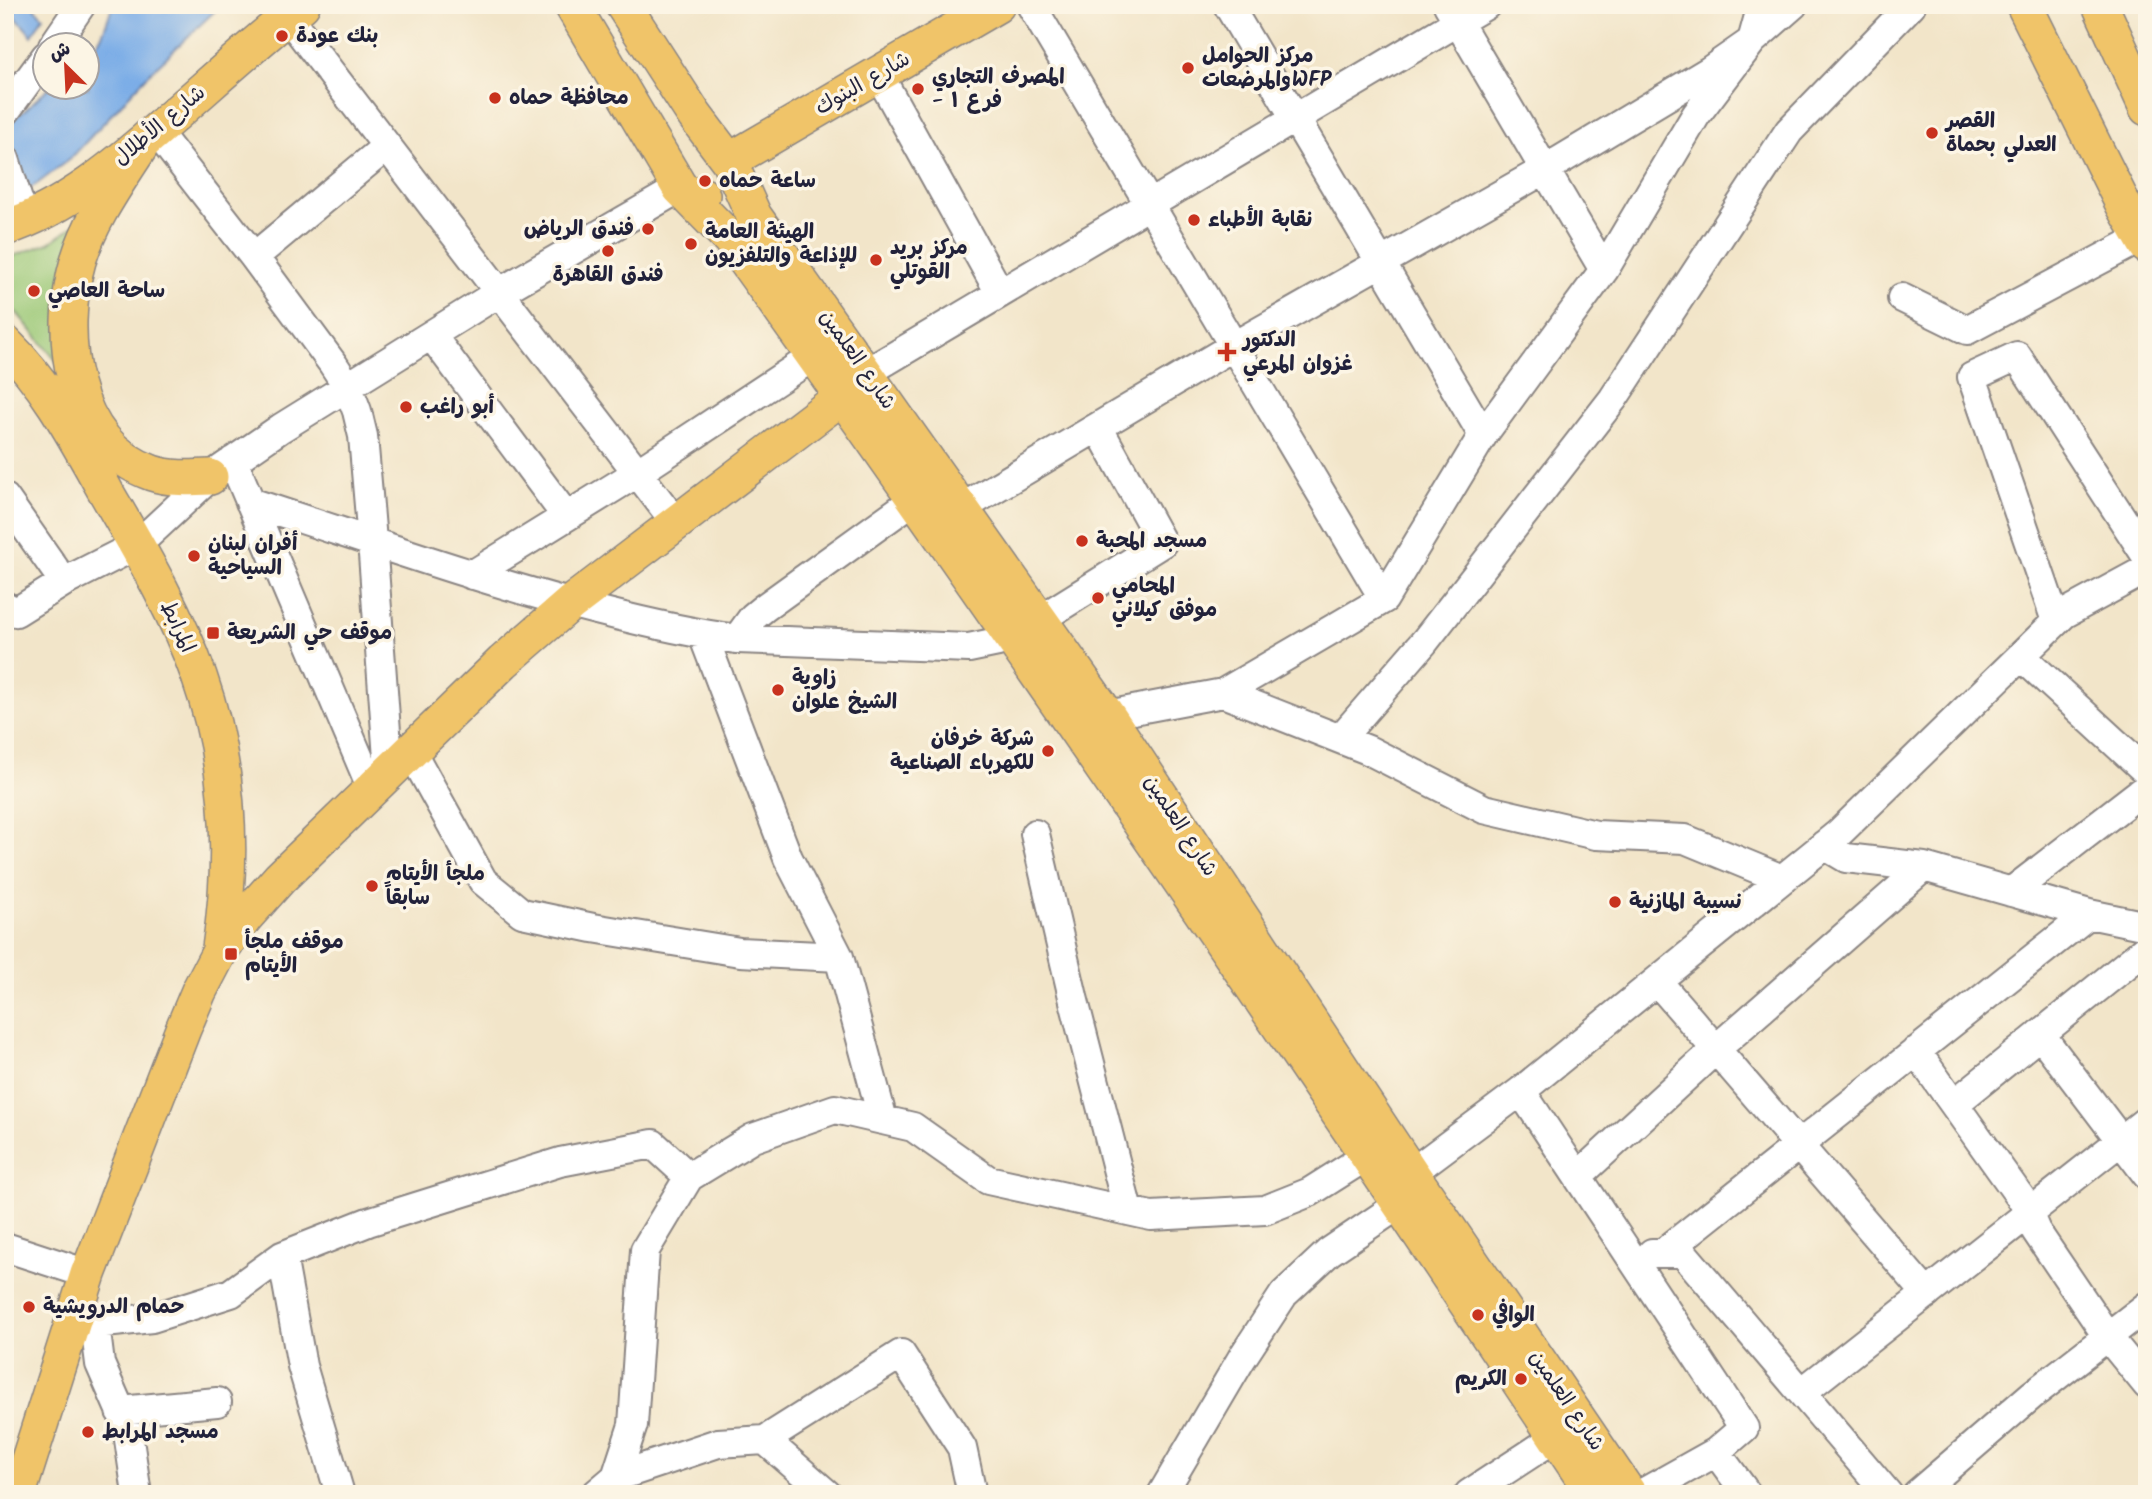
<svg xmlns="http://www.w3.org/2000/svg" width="2152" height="1499" viewBox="0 0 2152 1499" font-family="Kalam,'Playpen Sans Arabic',sans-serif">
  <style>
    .green { fill: #99c775; stroke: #5e7458; stroke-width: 2 }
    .water { fill: #7bade7; stroke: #4e6891; stroke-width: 2 }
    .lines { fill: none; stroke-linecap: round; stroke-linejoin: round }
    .minor-casing { stroke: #8a8482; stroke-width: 32 }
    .major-casing { stroke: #8a8482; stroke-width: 38 }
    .minor { stroke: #fff; stroke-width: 28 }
    .major { stroke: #f0c469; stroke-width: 35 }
    .poi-dot { fill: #c8321e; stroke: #fcf5e5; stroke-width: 2.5 }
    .labels { text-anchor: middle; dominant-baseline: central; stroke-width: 7; stroke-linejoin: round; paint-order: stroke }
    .poi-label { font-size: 21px; font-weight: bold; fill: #22223b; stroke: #fcf5e5; text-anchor: start }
    .street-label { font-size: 21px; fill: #22223b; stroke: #fcf5e5 }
  </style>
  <rect width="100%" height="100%" fill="#fcf5e5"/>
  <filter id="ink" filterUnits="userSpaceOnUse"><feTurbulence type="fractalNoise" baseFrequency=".0143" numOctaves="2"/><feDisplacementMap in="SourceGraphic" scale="14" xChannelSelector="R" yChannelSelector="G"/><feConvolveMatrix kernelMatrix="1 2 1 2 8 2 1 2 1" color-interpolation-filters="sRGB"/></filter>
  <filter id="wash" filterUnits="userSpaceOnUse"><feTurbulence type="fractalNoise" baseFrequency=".00686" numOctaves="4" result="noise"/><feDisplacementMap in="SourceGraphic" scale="28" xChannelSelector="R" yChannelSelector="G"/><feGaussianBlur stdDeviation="1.57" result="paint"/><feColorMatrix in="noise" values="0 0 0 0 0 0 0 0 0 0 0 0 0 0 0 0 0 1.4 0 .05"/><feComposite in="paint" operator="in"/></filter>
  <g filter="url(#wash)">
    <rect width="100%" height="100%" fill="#f2e5c9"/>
    <path class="green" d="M 103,205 L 72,380 L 17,313 L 5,305 L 5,259 L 49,243 Z"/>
    <path class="water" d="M 5,5 L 32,5 L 43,17 L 32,36 Z
      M 113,5 L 221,5 L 149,74 L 72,157 L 37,184 L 5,203 L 5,123 L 23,112 L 48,88 L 88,88 L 88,53 C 103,42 106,22 113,5 Z"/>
  </g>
  <g filter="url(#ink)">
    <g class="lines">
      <g class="minor-casing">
        <path id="minor" d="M 1031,5 L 1384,599
          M 1228,5 L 1483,435
          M 1448,5 L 1604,270
          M 288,17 L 676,523
          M 53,46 L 81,5
          M 879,75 L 1000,293
          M 5,112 L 46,56
          M 156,131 L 254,257 L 333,364 L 348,387 L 357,411 L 363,436 L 372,541 L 389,772
          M 5,159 L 18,200 L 29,220
          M 254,257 L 387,146
          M 1902,298 L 1967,330 L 2141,238
          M 432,336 L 566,516
          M 866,373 L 1486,5
          M 233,461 L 372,789
          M 5,498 L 64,582
          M 250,502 C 365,539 479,580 596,610 C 643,622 689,633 737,639 L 969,648 L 998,642 L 1010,633
          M 960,509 L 1232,347 L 1544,170 L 1709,71 L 1752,41 L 1762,5
          M 472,575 L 637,473 L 814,356
          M 5,606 L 16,612 L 64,582 L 137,545 L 210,477 L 281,428 L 500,292 L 680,188
          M 1039,620 L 1162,543 L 1098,427
          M 2056,621 L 1972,377 L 2017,356 L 2147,557
          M 703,635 L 788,858 L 839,957 L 883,1120
          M 737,639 L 753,617 L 764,608 L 915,499
          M 2021,656 L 2147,772
          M 1223,693 L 1384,599 L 1483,435 L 1604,270 L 1696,115 L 1752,41 L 1793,5
          M 1107,715 L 1223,693 L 1368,750 L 1484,809 L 1596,835 L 1685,839 L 1782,879
          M 1340,739 L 1425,641 L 1613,399 L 1789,131 L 1911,5
          M 411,751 L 483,881 L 522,913 L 593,928 L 740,952 L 839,957
          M 1035,834 L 1073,997 L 1128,1211
          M 1824,845 L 1846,858 L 1924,867 L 2089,914 L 2147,926
          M 2011,892 L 2147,787
          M 1657,981 L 1927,1294
          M 2040,1034 L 2147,1175
          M 1916,1051 L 2023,1201 L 2036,1231 L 2107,1336 L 2147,1385
          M 1521,1091 L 1744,1428 L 1716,1452 L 1641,1494
          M 1954,1104 L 2147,948
          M 1411,1173 L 1521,1091 L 1838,834 L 2064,614 L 2147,569
          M 1578,1176 L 1716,1049 L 1924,867
          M 5,1247 L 88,1274
          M 1652,1253 L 1683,1253 L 1888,1494
          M 1663,1253 L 2089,914
          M 282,1256 L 302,1366 L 340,1494
          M 74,1322 L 95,1324 L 152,1318 L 231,1293 L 282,1256 L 368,1222 L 560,1162 L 653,1144 L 689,1177
          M 95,1324 L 100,1364 L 127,1426 L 137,1494
          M 1802,1392 L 2147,1120
          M 120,1411 L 217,1402
          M 765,1440 L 827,1494
          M 1716,1452 L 1747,1494
          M 616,1477 L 633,1425 L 645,1250 L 689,1177 L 753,1138 L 835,1109 L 913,1127 L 988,1180 L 1151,1216 L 1265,1210 L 1310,1192 L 1367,1156
          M 596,1494 L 616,1477 L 718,1443 L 765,1440 L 901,1354 L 962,1448 L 972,1494
          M 1162,1494 L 1242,1358 L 1284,1294 L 1329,1252 L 1400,1204
          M 1469,1494 L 1556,1437
          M 1917,1494 L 2032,1395 L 2147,1306"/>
      </g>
      <g class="major-casing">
        <path id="major" d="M 572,5 L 680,188 L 688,193 L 702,195
          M 623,5 L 695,116 L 729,161 L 754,216 L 1107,715 L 1411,1173 L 1629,1494
          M 2024,5 L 2124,206 L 2147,246
          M 2100,5 L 2147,108
          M 142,144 C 118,182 91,218 78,261 C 57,333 69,444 152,473 C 170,479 190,478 210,477
          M 729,161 L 997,5
          M 680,188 L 730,239 C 1026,651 1313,1071 1594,1494
          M 5,228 C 66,208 117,165 165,123 C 210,84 255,43 302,5
          M 5,343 C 49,386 76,439 106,492 C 140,551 176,611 199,676 C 230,764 234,856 220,948
          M 18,1494 L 88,1274 L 183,1029 L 199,991 L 220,951 L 246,916 L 280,878 L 503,662 L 571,603 L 843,396"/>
      </g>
      <use href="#minor" class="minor"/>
      <use href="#major" class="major"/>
    </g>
  </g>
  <g class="poi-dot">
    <circle cx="282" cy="36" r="7"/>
    <circle cx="1188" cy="68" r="7"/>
    <circle cx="918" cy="89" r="7"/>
    <circle cx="495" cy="98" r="7"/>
    <circle cx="1932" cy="133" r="7"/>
    <circle cx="705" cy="181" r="7"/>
    <circle cx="1194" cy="220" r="7"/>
    <circle cx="648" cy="229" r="7"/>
    <circle cx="691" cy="244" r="7"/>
    <circle cx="608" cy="251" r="7"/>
    <circle cx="876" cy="260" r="7"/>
    <circle cx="34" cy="291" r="7"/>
    <path d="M1223.5 341.5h7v7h7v7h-7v7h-7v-7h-7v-7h7z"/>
    <circle cx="406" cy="407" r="7"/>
    <circle cx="1082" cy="541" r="7"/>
    <circle cx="194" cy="556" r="7"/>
    <circle cx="1098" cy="598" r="7"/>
    <rect x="206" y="626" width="14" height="14" rx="3.5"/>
    <circle cx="778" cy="690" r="7"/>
    <circle cx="1048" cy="751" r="7"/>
    <circle cx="372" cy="886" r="7"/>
    <circle cx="1615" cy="902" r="7"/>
    <rect x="224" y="947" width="14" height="14" rx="3.5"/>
    <circle cx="29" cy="1307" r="7"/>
    <circle cx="1478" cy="1315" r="7"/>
    <circle cx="1521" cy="1379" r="7"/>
    <circle cx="88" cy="1432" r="7"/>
  </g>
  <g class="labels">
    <g class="poi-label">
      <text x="296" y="36">بنك عودة</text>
      <text x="1202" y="56">مركز الحوامل<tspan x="1202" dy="24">والمرضعاتWFP</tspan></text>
      <text x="932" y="77">المصرف التجاري<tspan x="932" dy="24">- فرع ١</tspan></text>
      <text x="509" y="98">محافظة حماه</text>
      <text x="1946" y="121">القصر<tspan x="1946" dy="24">العدلي بحماة</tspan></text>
      <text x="719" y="181">ساعة حماه</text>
      <text x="1208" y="220">نقابة الأطباء</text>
      <text x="634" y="229" text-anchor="end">فندق الرياض</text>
      <text x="705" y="232">الهيئة العامة<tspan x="705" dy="24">للإذاعة والتلفزيون</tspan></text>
      <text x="890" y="248">مركز بريد<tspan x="890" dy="24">القوتلي</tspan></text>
      <text x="608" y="275" text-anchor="middle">فندق القاهرة</text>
      <text x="48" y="291">ساحة العاصي</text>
      <text x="1243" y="340">الدكتور<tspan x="1243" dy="24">غزوان المرعي</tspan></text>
      <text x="420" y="407">أبو راغب</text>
      <text x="1096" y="541">مسجد المحبة</text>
      <text x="208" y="544">أفران لبنان<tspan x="208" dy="24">السياحية</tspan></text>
      <text x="1112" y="586">المحامي<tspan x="1112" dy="24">موفق كيلاني</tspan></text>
      <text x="227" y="633">موقف حي الشريعة</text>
      <text x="792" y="678">زاوية<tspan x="792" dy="24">الشيخ علوان</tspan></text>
      <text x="1034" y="739" text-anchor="end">شركة خرفان<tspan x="1034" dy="24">للكهرباء الصناعية</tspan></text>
      <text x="386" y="874">ملجأ الأيتام<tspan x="386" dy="24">سابقاً</tspan></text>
      <text x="1629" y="902">نسيبة المازنية</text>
      <text x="245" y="942">موقف ملجأ<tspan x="245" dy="24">الأيتام</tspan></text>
      <text x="43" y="1307">حمام الدرويشية</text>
      <text x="1492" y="1315">الوافي</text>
      <text x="1507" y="1379" text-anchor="end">الكريم</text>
      <text x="102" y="1432">مسجد المرابط</text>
    </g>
    <g class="street-label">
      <text transform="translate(863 84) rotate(-30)">شارع البنوك</text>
      <text transform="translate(160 126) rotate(-40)">شارع الأطلال</text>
      <text transform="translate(857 360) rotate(55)">شارع العلمين</text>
      <text transform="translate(177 627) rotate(65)">المرابط</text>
      <text transform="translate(1180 826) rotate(57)">شارع العلمين</text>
      <text transform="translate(1566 1401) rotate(56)">شارع العلمين</text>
    </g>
  </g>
  <rect width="2152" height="1499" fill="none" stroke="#fcf5e5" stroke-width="28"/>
  <g transform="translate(66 66) rotate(336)"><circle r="33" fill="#fcf5e5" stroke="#a5a1a1" stroke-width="2"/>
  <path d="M0-5L12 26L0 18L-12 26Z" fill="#c8321e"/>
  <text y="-10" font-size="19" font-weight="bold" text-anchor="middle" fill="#22223b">ش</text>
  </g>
</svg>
